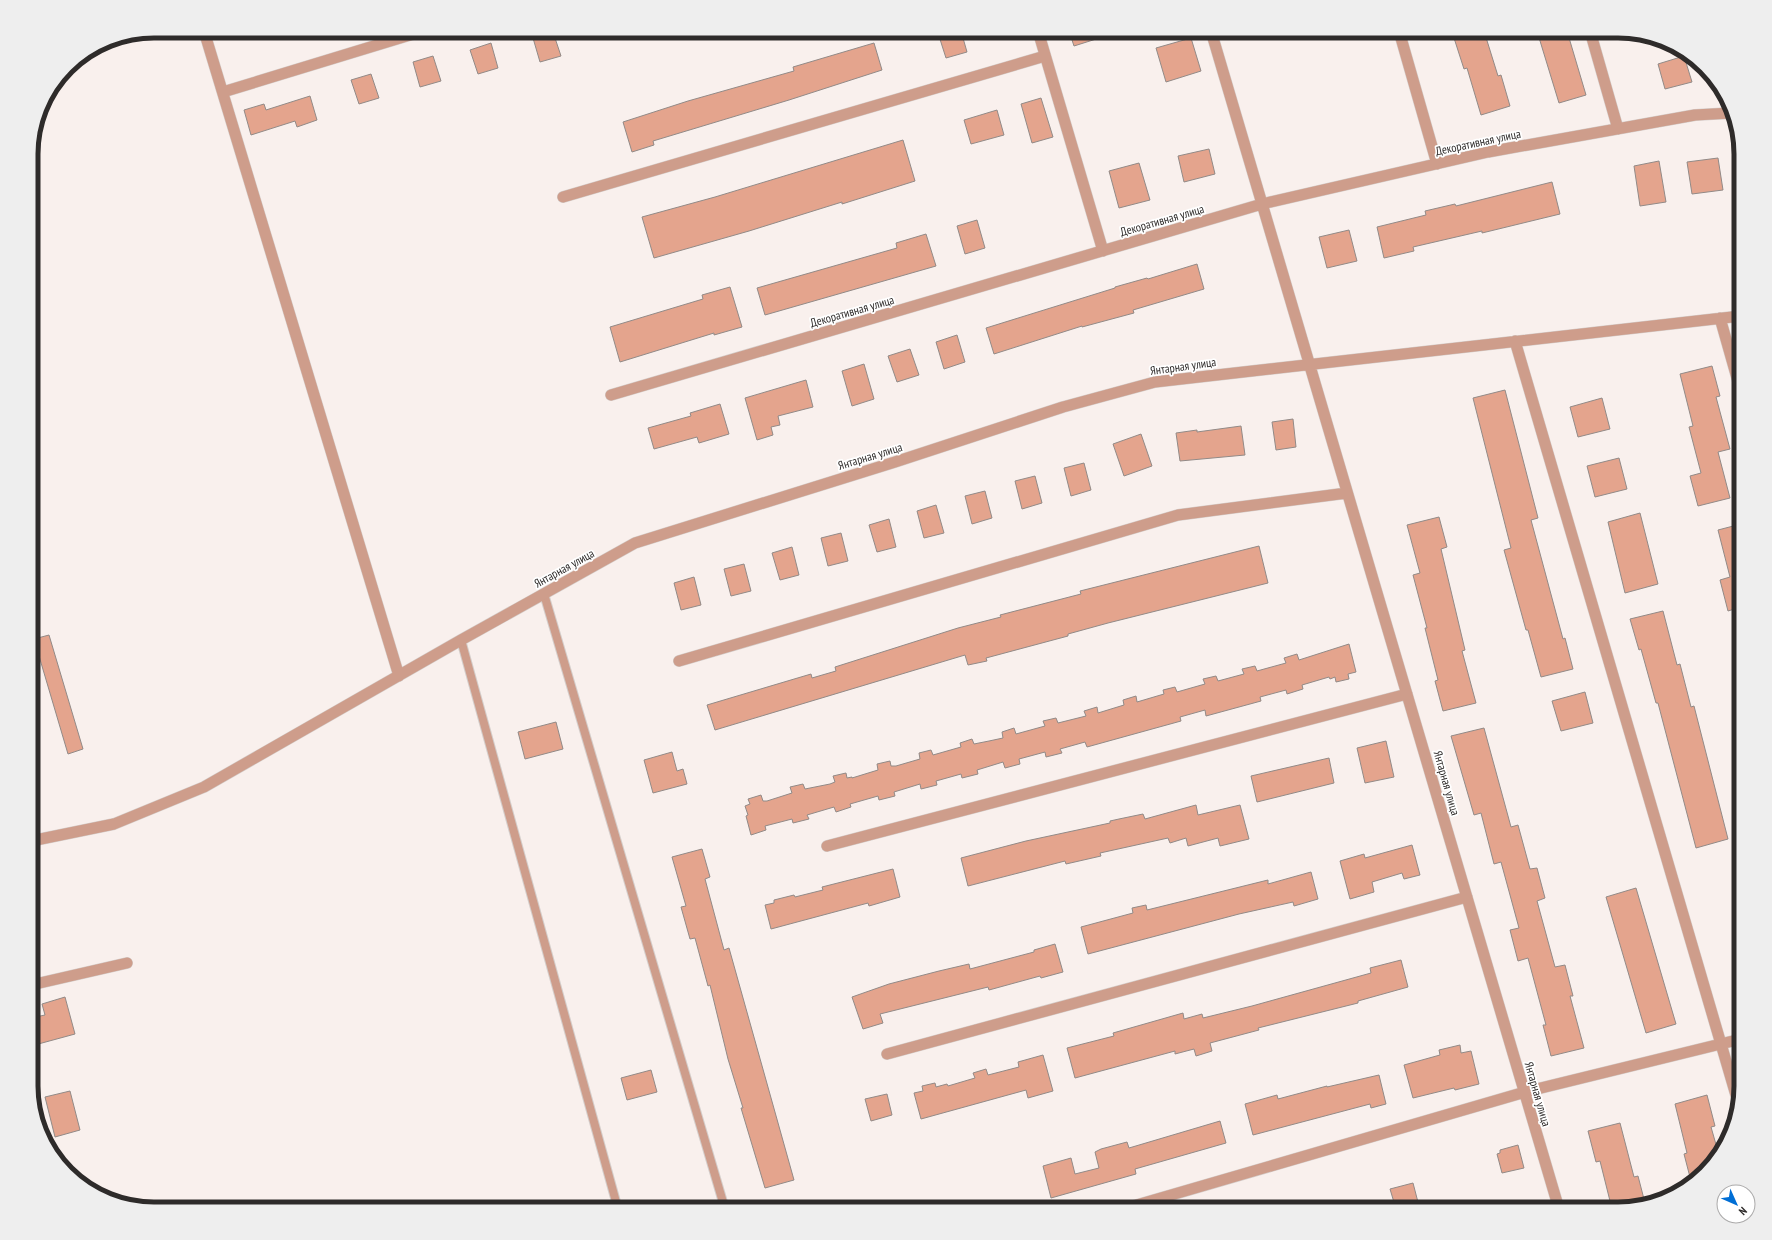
<svg xmlns="http://www.w3.org/2000/svg" width="1772" height="1240" viewBox="0 0 1772 1240" font-family="'PT Sans Narrow',sans-serif">
  <style>
    .building { fill: #e4a48d; stroke: #928a87 }
    .lines { fill: none; stroke-linecap: round; stroke-linejoin: round }
    .service-casing { stroke: #d4cdca; stroke-width: 10 }
    .minor-casing { stroke: #d4cdca; stroke-width: 12 }
    .service { stroke: #ce9d8b; stroke-width: 8 }
    .minor { stroke: #ce9d8b; stroke-width: 11 }
    .labels { text-anchor: middle; dominant-baseline: central; stroke-width: 3.5; stroke-linejoin: round; paint-order: stroke }
    .street-label { font-size: 12px; fill: #2e2b2a; stroke: #fff }
    .rim { fill: none; stroke: #2e2b2a; stroke-width: 5 }
  </style>
  <rect width="100%" height="100%" fill="#f9f0ed"/>
  <path class="building" d="M 945,31 L 961,31 L 967,52 L 946,58 L 938,33 Z
    M 1069,31 L 1111,31 L 1112,34 L 1074,46 Z
    M 1478,31 L 1484,31 L 1498,76 L 1501,75 L 1510,106 L 1481,115 L 1467,68 L 1464,69 L 1454,38 Z
    M 1537,31 L 1567,31 L 1586,95 L 1559,103 Z
    M 553,32 L 561,56 L 540,62 L 533,38 Z
    M 1191,38 L 1201,71 L 1166,82 L 1156,48 Z
    M 491,43 L 498,68 L 478,74 L 470,50 Z
    M 874,43 L 882,70 L 789,100 L 653,141 L 654,145 L 632,152 L 623,122 L 688,101 L 794,71 L 793,67 Z
    M 433,56 L 441,81 L 420,87 L 413,62 Z
    M 1684,56 L 1692,82 L 1665,89 L 1658,64 Z
    M 371,74 L 379,98 L 359,104 L 351,80 Z
    M 310,96 L 317,120 L 297,127 L 295,121 L 251,135 L 244,110 L 264,104 L 266,110 Z
    M 1041,98 L 1053,137 L 1032,143 L 1021,104 Z
    M 997,110 L 1004,135 L 971,144 L 964,120 Z
    M 903,140 L 915,181 L 842,204 L 842,202 L 749,231 L 654,258 L 642,217 L 715,197 Z
    M 1209,149 L 1215,174 L 1184,182 L 1178,156 Z
    M 1718,158 L 1723,190 L 1692,194 L 1687,162 Z
    M 1659,161 L 1666,202 L 1640,206 L 1634,166 Z
    M 1139,163 L 1150,200 L 1119,208 L 1109,171 Z
    M 1552,182 L 1560,214 L 1482,233 L 1482,231 L 1413,247 L 1414,251 L 1384,258 L 1377,227 L 1426,215 L 1425,211 L 1455,204 L 1456,206 Z
    M 977,220 L 985,248 L 965,254 L 957,226 Z
    M 1349,230 L 1357,261 L 1327,268 L 1319,237 Z
    M 926,234 L 936,266 L 765,315 L 757,288 L 897,248 L 896,243 Z
    M 1197,264 L 1204,289 L 1133,310 L 1134,313 L 1082,327 L 1082,326 L 994,354 L 986,328 L 1115,288 L 1115,287 L 1147,278 L 1148,279 Z
    M 730,287 L 742,327 L 714,335 L 714,333 L 620,362 L 610,327 L 703,299 L 702,295 Z
    M 957,335 L 965,362 L 944,369 L 936,342 Z
    M 910,349 L 919,375 L 897,382 L 888,356 Z
    M 864,364 L 874,399 L 852,406 L 842,371 Z
    M 1712,366 L 1720,396 L 1716,397 L 1730,449 L 1718,452 L 1730,498 L 1698,506 L 1690,476 L 1701,473 L 1689,427 L 1693,426 L 1680,374 Z
    M 806,380 L 813,407 L 778,416 L 780,425 L 771,427 L 773,435 L 757,440 L 745,398 Z
    M 1505,390 L 1538,518 L 1531,520 L 1563,639 L 1565,638 L 1573,669 L 1541,677 L 1528,630 L 1526,630 L 1504,550 L 1511,548 L 1473,398 Z
    M 1602,398 L 1610,429 L 1578,437 L 1570,407 Z
    M 720,404 L 729,434 L 699,443 L 697,437 L 654,449 L 648,428 L 691,416 L 690,413 Z
    M 1293,419 L 1296,447 L 1276,450 L 1272,422 Z
    M 1241,426 L 1245,455 L 1180,461 L 1176,433 L 1197,430 L 1197,432 Z
    M 1141,434 L 1152,466 L 1124,476 L 1113,444 Z
    M 1619,458 L 1627,489 L 1595,497 L 1587,466 Z
    M 1084,463 L 1091,490 L 1071,496 L 1064,468 Z
    M 1035,476 L 1042,503 L 1022,509 L 1015,481 Z
    M 985,491 L 992,518 L 972,524 L 965,496 Z
    M 936,505 L 944,533 L 924,538 L 917,511 Z
    M 1640,513 L 1658,584 L 1625,593 L 1608,522 Z
    M 1439,517 L 1447,547 L 1441,549 L 1465,650 L 1462,651 L 1476,703 L 1443,711 L 1435,681 L 1438,680 L 1425,628 L 1427,628 L 1413,575 L 1420,573 L 1407,525 Z
    M 889,519 L 896,547 L 877,552 L 869,525 Z
    M 1741,524 L 1741,607 L 1728,611 L 1720,580 L 1730,577 L 1718,530 Z
    M 841,533 L 848,561 L 828,566 L 821,538 Z
    M 1259,546 L 1268,583 L 1108,623 L 1068,634 L 1068,636 L 986,658 L 987,661 L 968,665 L 965,655 L 715,730 L 707,705 L 811,674 L 812,678 L 836,671 L 835,667 L 958,628 L 1001,617 L 1000,615 L 1081,594 L 1080,591 Z
    M 792,547 L 799,575 L 780,580 L 772,553 Z
    M 744,564 L 751,591 L 731,596 L 724,569 Z
    M 694,577 L 701,605 L 681,610 L 674,583 Z
    M 1663,611 L 1677,665 L 1680,664 L 1691,707 L 1694,706 L 1728,839 L 1696,848 L 1658,703 L 1656,703 L 1641,649 L 1639,650 L 1630,619 Z
    M 49,635 L 83,749 L 68,754 L 34,639 Z
    M 1349,644 L 1356,672 L 1348,674 L 1349,679 L 1336,682 L 1335,677 L 1330,679 L 1329,677 L 1302,685 L 1303,689 L 1287,694 L 1286,690 L 1260,697 L 1261,701 L 1206,716 L 1205,710 L 1180,717 L 1181,721 L 1087,747 L 1085,742 L 1060,749 L 1062,753 L 1046,757 L 1045,752 L 1019,759 L 1020,764 L 1005,768 L 1003,762 L 977,770 L 978,774 L 962,778 L 961,774 L 936,781 L 937,785 L 921,789 L 920,784 L 894,792 L 895,796 L 879,800 L 878,796 L 850,804 L 851,807 L 836,812 L 834,807 L 807,815 L 809,819 L 793,823 L 792,819 L 765,826 L 766,830 L 751,835 L 746,816 L 748,815 L 745,806 L 750,804 L 748,799 L 761,795 L 763,801 L 767,801 L 792,793 L 790,787 L 803,784 L 805,789 L 830,784 L 835,782 L 833,776 L 846,773 L 847,778 L 852,777 L 852,778 L 878,770 L 877,764 L 890,761 L 891,766 L 896,766 L 920,759 L 919,753 L 931,750 L 933,755 L 961,747 L 960,743 L 972,739 L 974,744 L 989,741 L 1003,738 L 1002,732 L 1014,728 L 1016,734 L 1045,726 L 1043,721 L 1056,718 L 1058,723 L 1086,716 L 1084,711 L 1097,707 L 1098,713 L 1124,705 L 1123,700 L 1136,696 L 1137,702 L 1164,694 L 1163,690 L 1175,687 L 1177,692 L 1205,684 L 1203,679 L 1216,676 L 1218,681 L 1244,674 L 1242,669 L 1255,666 L 1257,671 L 1286,663 L 1284,658 L 1297,654 L 1299,660 Z
    M 1585,692 L 1593,723 L 1561,731 L 1552,701 Z
    M 556,722 L 563,749 L 525,759 L 518,732 Z
    M 1484,728 L 1511,827 L 1518,825 L 1530,869 L 1537,868 L 1545,898 L 1537,901 L 1555,967 L 1565,965 L 1573,996 L 1570,996 L 1584,1048 L 1551,1056 L 1543,1025 L 1546,1025 L 1528,958 L 1518,961 L 1510,930 L 1519,928 L 1501,862 L 1494,864 L 1481,813 L 1474,815 L 1451,736 Z
    M 1386,741 L 1394,777 L 1365,783 L 1357,748 Z
    M 672,752 L 677,771 L 683,769 L 687,784 L 653,793 L 644,760 Z
    M 1329,758 L 1334,783 L 1257,802 L 1251,776 Z
    M 1196,805 L 1198,815 L 1240,805 L 1249,839 L 1220,846 L 1218,838 L 1188,846 L 1186,838 L 1170,843 L 1168,838 L 1100,853 L 1101,856 L 1066,864 L 1065,861 L 968,886 L 961,858 L 1026,841 L 1110,823 L 1110,821 L 1119,819 L 1143,814 L 1145,819 Z
    M 1412,845 L 1420,875 L 1404,879 L 1402,873 L 1372,882 L 1374,892 L 1350,899 L 1340,861 L 1364,854 L 1365,858 Z
    M 702,849 L 710,877 L 705,879 L 724,950 L 729,948 L 794,1180 L 765,1188 L 741,1108 L 743,1108 L 728,1059 L 710,985 L 708,986 L 695,938 L 690,939 L 681,907 L 686,906 L 672,857 Z
    M 893,869 L 900,897 L 869,906 L 868,903 L 771,929 L 765,905 L 774,903 L 774,900 L 794,895 L 795,897 L 823,890 L 822,887 Z
    M 1311,872 L 1318,899 L 1294,906 L 1293,902 L 1239,914 L 1088,954 L 1081,927 L 1133,913 L 1132,908 L 1146,905 L 1147,910 L 1268,880 L 1268,884 Z
    M 1636,888 L 1676,1024 L 1646,1033 L 1606,897 Z
    M 1055,944 L 1063,972 L 1041,978 L 1040,976 L 989,990 L 988,987 L 880,1014 L 883,1023 L 863,1029 L 852,997 L 889,984 L 939,971 L 969,964 L 970,969 L 1034,952 L 1034,950 Z
    M 1401,960 L 1408,987 L 1358,1001 L 1358,1003 L 1258,1028 L 1259,1030 L 1210,1043 L 1212,1051 L 1196,1056 L 1194,1049 L 1175,1054 L 1175,1051 L 1075,1078 L 1067,1048 L 1114,1036 L 1113,1033 L 1183,1013 L 1184,1019 L 1202,1014 L 1203,1018 L 1252,1006 L 1371,973 L 1370,968 Z
    M 65,997 L 75,1034 L 31,1046 L 31,1018 L 45,1015 L 42,1004 Z
    M 1460,1045 L 1461,1053 L 1471,1051 L 1479,1084 L 1455,1090 L 1454,1088 L 1413,1098 L 1404,1065 L 1440,1055 L 1439,1050 Z
    M 1043,1055 L 1053,1091 L 1028,1098 L 1026,1090 L 921,1119 L 914,1093 L 923,1091 L 922,1086 L 935,1083 L 936,1087 L 947,1084 L 948,1086 L 975,1078 L 973,1073 L 986,1069 L 988,1075 L 1019,1067 L 1018,1062 Z
    M 651,1070 L 657,1092 L 627,1100 L 621,1078 Z
    M 1379,1075 L 1386,1104 L 1371,1108 L 1370,1104 L 1253,1135 L 1245,1104 L 1277,1095 L 1278,1099 L 1327,1086 L 1327,1087 Z
    M 70,1091 L 80,1130 L 55,1137 L 45,1097 Z
    M 887,1094 L 892,1115 L 871,1121 L 865,1099 Z
    M 1707,1095 L 1715,1126 L 1711,1127 L 1719,1155 L 1716,1161 L 1691,1181 L 1684,1154 L 1687,1153 L 1675,1104 Z
    M 1220,1121 L 1226,1143 L 1135,1169 L 1136,1174 L 1051,1198 L 1043,1166 L 1071,1158 L 1075,1174 L 1099,1168 L 1095,1152 L 1101,1149 L 1127,1142 L 1129,1148 Z
    M 1620,1123 L 1634,1177 L 1638,1176 L 1645,1203 L 1612,1209 L 1600,1161 L 1596,1162 L 1588,1131 Z
    M 1518,1145 L 1524,1168 L 1502,1173 L 1497,1154 L 1500,1153 L 1500,1150 Z
    M 1413,1183 L 1419,1206 L 1408,1209 L 1396,1209 L 1390,1189 Z"/>
  <g class="lines">
    <g class="service-casing">
      <path id="service" d="M 544,594 L 725,1209
        M 461,640 L 618,1209"/>
    </g>
    <g class="minor-casing">
      <path id="minor" d="M 204,31 L 399,676
        M 1038,31 L 1103,251
        M 1211,31 L 1559,1209
        M 1399,31 L 1437,164
        M 1590,31 L 1618,129
        M 223,92 L 423,31
        M 563,197 L 1045,56
        M 1720,318 L 1741,392
        M 1515,341 L 1738,1102
        M 611,395 L 1262,204 L 1488,152 L 1695,115 L 1731,113
        M 679,661 L 1178,515 L 1347,493
        M 31,841 L 114,824 L 204,787 L 461,640 L 635,543 L 895,462 L 1063,407 L 1155,382 L 1741,316
        M 827,846 L 1407,694
        M 31,985 L 127,963
        M 887,1054 L 1467,897
        M 1123,1209 L 1525,1092 L 1741,1039"/>
    </g>
    <use href="#service" class="service"/>
    <use href="#minor" class="minor"/>
  </g>
  <g class="labels">
    <g class="street-label">
      <text transform="translate(1478 142) rotate(-12)">Декоративная улица</text>
      <text transform="translate(1162 220) rotate(-16)">Декоративная улица</text>
      <text transform="translate(852 311) rotate(-16)">Декоративная улица</text>
      <text transform="translate(1183 366) rotate(-8)">Янтарная улица</text>
      <text transform="translate(870 456) rotate(-17)">Янтарная улица</text>
      <text transform="translate(564 568) rotate(-29)">Янтарная улица</text>
      <text transform="translate(1447 783) rotate(74)">Янтарная улица</text>
      <text transform="translate(1538 1094) rotate(74)">Янтарная улица</text>
    </g>
  </g>
  <path d="M0 0H1772V1240H0ZM154 38H1618A116 116 0 0 1 1734 154V1086A116 116 0 0 1 1618 1202H154A116 116 0 0 1 38 1086V154A116 116 0 0 1 154 38Z" fill="#eee" fill-rule="evenodd"/>
  <path class="rim" d="M154 38H1618A116 116 0 0 1 1734 154V1086A116 116 0 0 1 1618 1202H154A116 116 0 0 1 38 1086V154A116 116 0 0 1 154 38Z"/>
  <g transform="translate(1736 1204) rotate(135)"><circle r="19" fill="#ffffff" stroke="#abaaaa"/>
  <path d="M0-3L7 15L0 10L-7 15Z" fill="#006ed5"/>
  <text y="-6" font-size="11" font-weight="bold" text-anchor="middle" fill="#2e2b2a">N</text>
  </g>
</svg>
